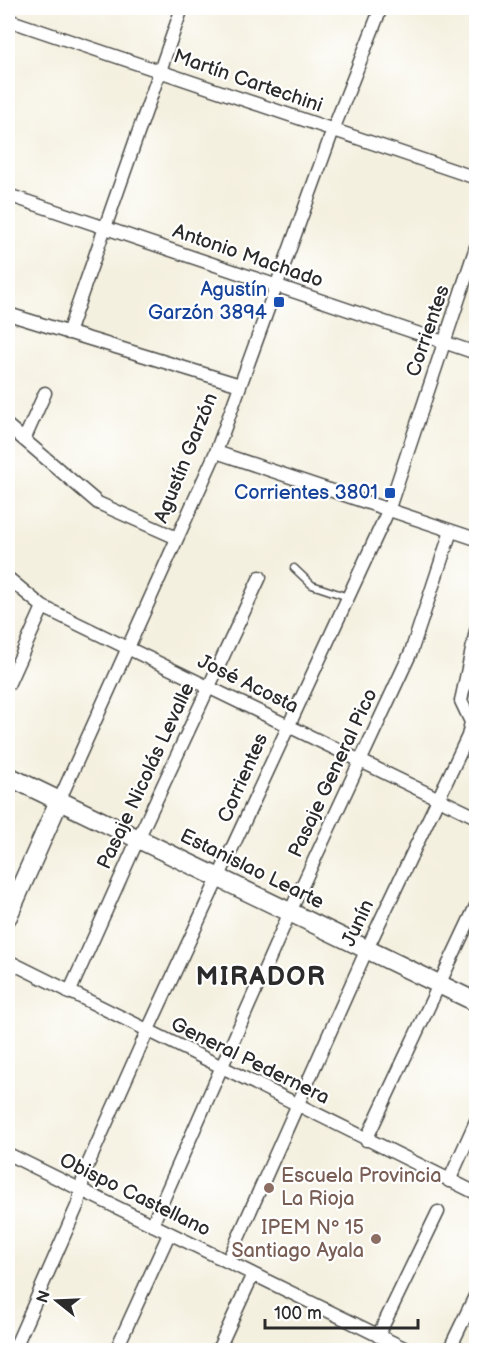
<svg xmlns="http://www.w3.org/2000/svg" width="484" height="1358" viewBox="0 0 484 1358" font-family="'Balsamiq Sans',sans-serif">
  <style>
    .lines { fill: none; stroke-linecap: round; stroke-linejoin: round }
    .service-casing { stroke: #494946; stroke-width: 9 }
    .minor-casing { stroke: #494946; stroke-width: 15 }
    .secondary-casing { stroke: #494946; stroke-width: 21 }
    .service { stroke: #fff; stroke-width: 6 }
    .minor { stroke: #fff; stroke-width: 12 }
    .secondary { stroke: #fff; stroke-width: 18 }
    .transit-dot { fill: #1a4fb4; stroke: #fff; stroke-width: 2 }
    .education-dot { fill: #8d6e63; stroke: #fff; stroke-width: 2 }
    .labels { text-anchor: middle; dominant-baseline: central; stroke-width: 4.5; stroke-linejoin: round; paint-order: stroke }
    .street-label { font-size: 20px; fill: #2b2b2b; stroke: #fff }
    .transit-label { font-size: 20px; fill: #164399; stroke: #fff; text-anchor: end }
    .education-label { font-size: 20px; fill: #785e54; stroke: #fff; text-anchor: start }
    .district-label { font-size: 26px; font-weight: bold; letter-spacing: 1.5px; fill: #2b2b2b; stroke: #fff }
  </style>
  <rect width="100%" height="100%" fill="#fff"/>
  <filter id="ink" filterUnits="userSpaceOnUse"><feTurbulence type="fractalNoise" baseFrequency=".0167" numOctaves="2"/><feDisplacementMap in="SourceGraphic" scale="12" xChannelSelector="R" yChannelSelector="G"/><feConvolveMatrix kernelMatrix="1 2 1 2 8 2 1 2 1" color-interpolation-filters="sRGB"/></filter>
  <filter id="wash" filterUnits="userSpaceOnUse"><feTurbulence type="fractalNoise" baseFrequency=".008" numOctaves="4" result="noise"/><feDisplacementMap in="SourceGraphic" scale="24" xChannelSelector="R" yChannelSelector="G"/><feGaussianBlur stdDeviation="1.35" result="paint"/><feColorMatrix in="noise" values="0 0 0 0 0 0 0 0 0 0 0 0 0 0 0 0 0 1.4 0 .05"/><feComposite in="paint" operator="in"/></filter>
  <g filter="url(#wash)">
    <rect width="100%" height="100%" fill="#f4f0df"/>
  </g>
  <g filter="url(#ink)">
    <g class="lines">
      <g class="service-casing">
        <path id="service" d="M 294,568 L 312,585 L 348,597"/>
      </g>
      <g class="minor-casing">
        <path id="minor" d="M 472,8 L 476,9
          M 8,20 L 476,178
          M 8,195 L 476,353
          M 8,314 L 240,385
          M 68,333 L 182,8
          M 8,426 L 98,503 L 177,538
          M 24,440 L 45,393
          M 216,452 L 476,539
          M 8,578 L 43,607 L 476,817
          M 8,685 L 43,607
          M 59,801 L 216,452 L 333,130 L 381,8
          M 8,961 L 476,1193
          M 69,993 L 138,839 L 260,577
          M 366,1140 L 476,906
          M 8,1154 L 408,1350
          M 449,1181 L 476,1121
          M 152,1225 L 290,912 L 411,652 L 451,531
          M 228,1261 L 367,949 L 468,736 L 471,722 L 461,701 L 476,631
          M 378,1336 L 438,1212
          M 14,1350 L 78,1204 L 85,1171 L 147,1032 L 388,511 L 476,247
          M 116,1350 L 169,1234
          M 218,1350 L 253,1274
          M 449,1350 L 476,1294"/>
      </g>
      <g class="secondary-casing">
        <path id="secondary" d="M 8,776 L 476,1002
          M 8,916 L 59,801"/>
      </g>
      <use href="#service" class="service"/>
      <use href="#minor" class="minor"/>
      <use href="#secondary" class="secondary"/>
    </g>
  </g>
  <g class="transit-dot">
    <rect x="273" y="296" width="12" height="12" rx="3"/>
    <rect x="384" y="487" width="12" height="12" rx="3"/>
  </g>
  <g class="education-dot">
    <circle cx="269" cy="1188" r="6"/>
    <circle cx="376" cy="1239" r="6"/>
  </g>
  <g class="labels">
    <g class="street-label">
      <text transform="translate(248 81) rotate(19)">Martín Cartechini</text>
      <text transform="translate(248 256) rotate(19)">Antonio Machado</text>
      <text transform="translate(428 331) rotate(-71)">Corrientes</text>
      <text transform="translate(186 458) rotate(-68)">Agustín Garzón</text>
      <text transform="translate(248 684) rotate(26)">José Acosta</text>
      <text transform="translate(333 773) rotate(-65)">Pasaje General Pico</text>
      <text transform="translate(146 776) rotate(-65)">Pasaje Nicolás Levalle</text>
      <text transform="translate(243 778) rotate(-66)">Corrientes</text>
      <text transform="translate(252 869) rotate(26)">Estanislao Learte</text>
      <text transform="translate(358 923) rotate(-65)">Junín</text>
      <text transform="translate(250 1061) rotate(26)">General Pedernera</text>
      <text transform="translate(135 1195) rotate(26)">Obispo Castellano</text>
    </g>
    <g class="transit-label">
      <text x="267" y="290">Agustín<tspan x="267" dy="23">Garzón 3894</tspan></text>
      <text x="378" y="493">Corrientes 3801</text>
    </g>
    <g class="education-label">
      <text x="281" y="1176">Escuela Provincia<tspan x="281" dy="23">La Rioja</tspan></text>
      <text x="364" y="1228" text-anchor="end">IPEM Nº 15<tspan x="364" dy="23">Santiago Ayala</tspan></text>
    </g>
    <g class="district-label">
      <text x="261" y="977">MIRADOR</text>
    </g>
  </g>
  <rect width="484" height="1358" fill="none" stroke="#fff" stroke-width="30"/>
  <g transform="translate(57 1301) rotate(288)" stroke="#ffffff" stroke-width="4.5" paint-order="stroke">
  <path d="M0-4.5L10 22L0 15L-10 22Z" fill="#2b2b2b"/>
  <text y="-9" font-size="16" font-weight="bold" text-anchor="middle" fill="#2b2b2b">N</text>
  </g>
  <path d="M265 1319v9h153v-9" fill="none" stroke="#2b2b2b" stroke-width="3"/>
  <text x="274" y="1319" font-size="18" fill="#2b2b2b" stroke="#ffffff" stroke-width="4.5" paint-order="stroke">100 m</text>
</svg>
